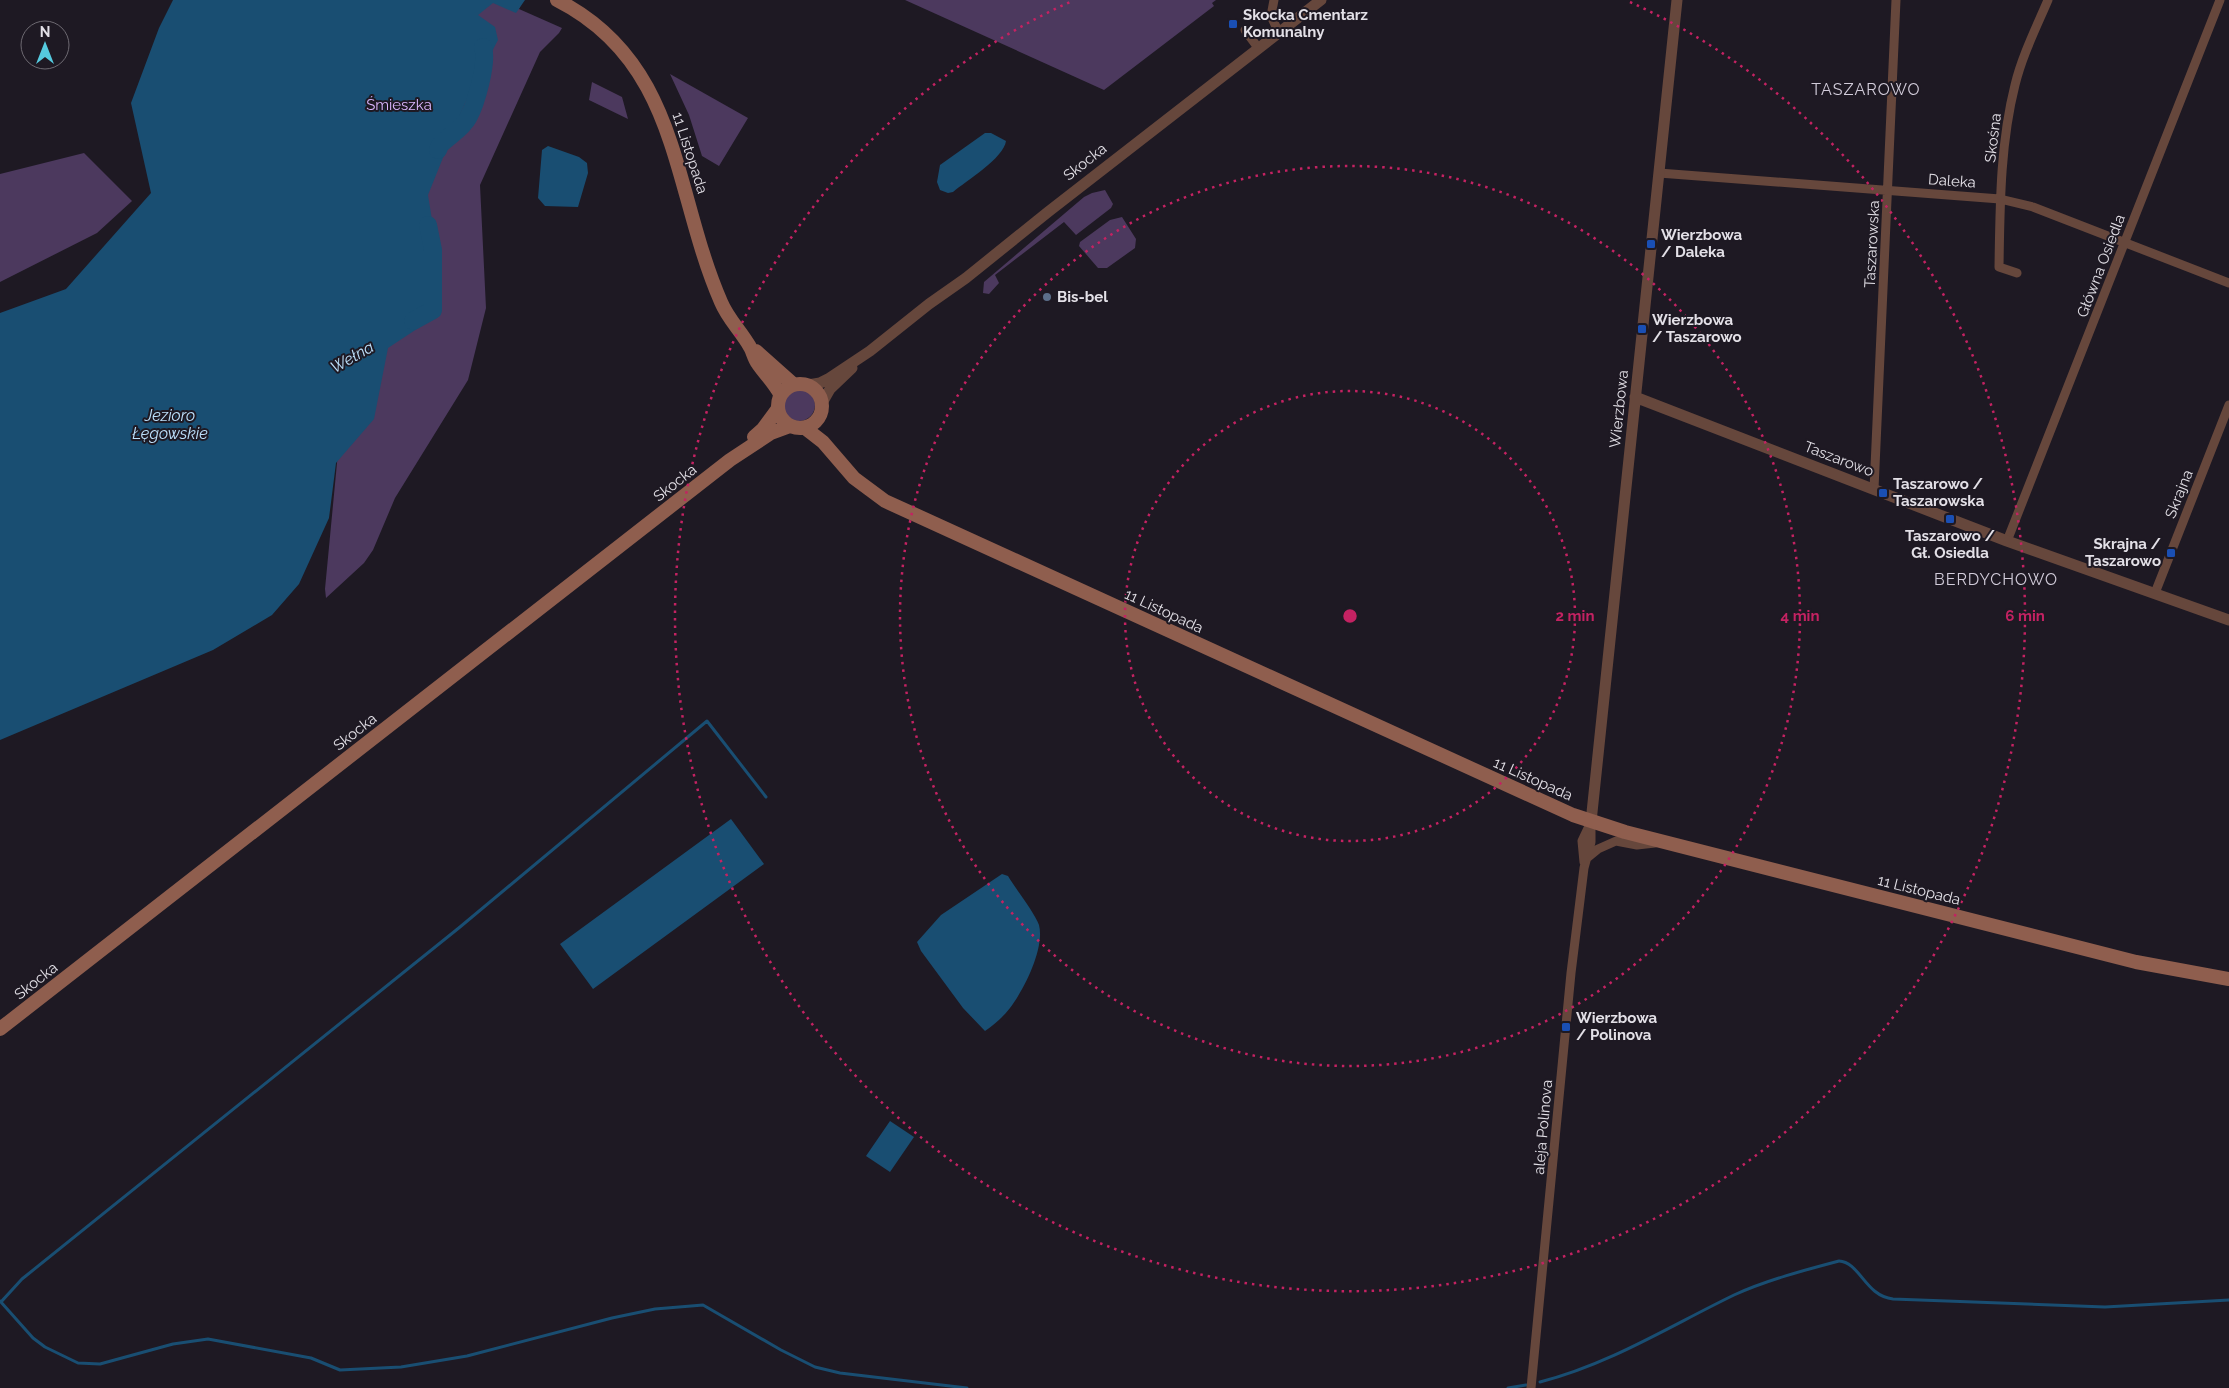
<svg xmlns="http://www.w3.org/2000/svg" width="2229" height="1388" viewBox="0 0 2229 1388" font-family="Raleway,sans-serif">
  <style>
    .green { fill: #4c395e }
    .water { fill: #194e72 }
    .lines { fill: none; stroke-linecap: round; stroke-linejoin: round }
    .stream { stroke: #194e72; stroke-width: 3 }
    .river { stroke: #194e72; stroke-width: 18 }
    .minor { stroke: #66473c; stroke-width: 9 }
    .tertiary { stroke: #66473c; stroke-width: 11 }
    .secondary { stroke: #8f5e4e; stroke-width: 14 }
    .ring { fill: none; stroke: #c42262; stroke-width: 2.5; stroke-dasharray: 2.5 5 }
    .transit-dot { fill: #1a4fb4; stroke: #1e1923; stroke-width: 2 }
    .service-dot { fill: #5c6f8a; stroke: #1e1923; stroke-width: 2 }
    .labels { text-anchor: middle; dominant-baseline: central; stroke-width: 4; stroke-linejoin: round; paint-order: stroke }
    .poi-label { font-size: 15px; font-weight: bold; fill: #e3e0e7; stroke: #1e1923; text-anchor: start }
    .park-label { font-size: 15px; fill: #dbb6fe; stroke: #1e1923 }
    .street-label { font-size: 15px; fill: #e3e0e7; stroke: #1e1923 }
    .neighbourhood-label { font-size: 16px; letter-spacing: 1px; fill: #d2ccda; stroke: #1e1923 }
    .water-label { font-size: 16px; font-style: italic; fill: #bde0fb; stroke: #1e1923 }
    .centre { fill: #c42262; stroke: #1e1923; stroke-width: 2.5 }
    .ring-label { font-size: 15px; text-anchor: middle; font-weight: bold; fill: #c42262; stroke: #1e1923; stroke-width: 4; stroke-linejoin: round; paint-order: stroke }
  </style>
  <rect width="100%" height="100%" fill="#1e1923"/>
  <path class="green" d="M 221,0 L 523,0 L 519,9 L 562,28 L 559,33 L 540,52 L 480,185 L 486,308 L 468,380 L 395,498 L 373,550 L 364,563 L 326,598 L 325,589 L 339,442 Z
    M 905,0 L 1216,0 L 1212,3 L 1214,6 L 1104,90 Z
    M 670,74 L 748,118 L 719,166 L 702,156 L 689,115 Z
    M 592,82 L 622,97 L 628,119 L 589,100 Z
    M 84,153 L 132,201 L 97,233 L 0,282 L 0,174 Z
    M 1105,190 L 1113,204 L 1111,208 L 1076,235 L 1064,222 L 995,275 L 999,283 L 989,294 L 983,293 L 984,282 L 1084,197 L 1092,193 Z
    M 1122,217 L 1136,239 L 1135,248 L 1107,268 L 1098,268 L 1079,246 L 1080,242 L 1110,220 Z
    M783 405a16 16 0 1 1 32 0a16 16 0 1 1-32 0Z"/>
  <path class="water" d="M 173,0 L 525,0 L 516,13 L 493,3 L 478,15 L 495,27 L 498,40 L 465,103 L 428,195 L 433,226 L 432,319 L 388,348 L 374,419 L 336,463 L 329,518 L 299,584 L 272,615 L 213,650 L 0,740 L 0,313 L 66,289 L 151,193 L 131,103 L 159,28 Z
    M 985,133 L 991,133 L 1006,141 C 1004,158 966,181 953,192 L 948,193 L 940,190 L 937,182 L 940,165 Z
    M 548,146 L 579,157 L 587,163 L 588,173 L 578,207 L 545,206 L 538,198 L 542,150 Z
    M 731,819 L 764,864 L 593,989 L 560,944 Z
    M 1002,874 L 1008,876 C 1015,888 1035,913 1039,925 C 1045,948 1024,990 1010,1008 C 1003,1017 995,1024 985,1031 L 963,1008 L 921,951 L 917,942 L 941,915 Z
    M 890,1121 L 914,1137 L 890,1172 L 866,1156 Z"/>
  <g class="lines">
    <path class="stream" d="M 0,1301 L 33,1338 L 45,1347 L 78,1363 L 100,1364 L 173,1344 L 208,1339 L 311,1358 L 340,1370 L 401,1367 L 467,1356 L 612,1318 L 655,1309 L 703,1305 L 781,1350 L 815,1367 L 840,1373 L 967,1388
      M 1,1302 L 22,1279 L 460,927 L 707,721 L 766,797
      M 1540,1382 C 1610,1364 1670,1326 1734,1295 C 1767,1280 1805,1270 1839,1261 C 1860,1262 1865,1296 1893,1299 L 2105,1307 L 2229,1300
      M 1508,1388 L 1526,1385"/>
    <path class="river" d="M 438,150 L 440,145 C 448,137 463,128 468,118 C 476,104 488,62 483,47
      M 413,321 L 433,310 L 433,250 L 428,225"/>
    <path class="minor" d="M 1274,0 L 1271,16 L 1279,33
      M 1245,30 L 1259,49
      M 1659,173 L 2000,199 L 2033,207 L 2229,283
      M 2017,273 L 1999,267 C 2000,207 2000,144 2015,85 C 2022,56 2036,28 2048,0
      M 1874,489 L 1896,0
      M 2007,541 L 2220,0
      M 2155,593 L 2229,405
      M 1587,858 L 1598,849 L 1616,841 L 1637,845 L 1655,843
      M 1584,862 L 1582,841 L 1590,824
      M 1531,1388 L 1571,973 L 1584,868 L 1591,842 L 1591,822"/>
    <path class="tertiary" d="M 808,385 L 820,383 L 828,379 L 870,351 L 929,304 L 966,278 L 1048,212 L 1321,0
      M 1635,397 L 2007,541 L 2229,620
      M 822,403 L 830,389 L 852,368
      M 1591,822 L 1677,0"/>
    <path class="secondary" d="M 557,0 C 681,63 672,190 721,302 C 728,319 741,331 750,347 C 753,352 754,359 758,364 C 765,374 774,383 780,394
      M 756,351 L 793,384
      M778 406a22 22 0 1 1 44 0a22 22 0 1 1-44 0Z
      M 805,428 L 823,442 L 854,478 L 885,501 L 1573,815 L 1625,832 L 2136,962 L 2229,979
      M 754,437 L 763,429 L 777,410
      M 0,1029 L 730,460 L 771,433 L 790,426"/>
  </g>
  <g class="ring">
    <circle cx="1350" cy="616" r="225"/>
    <circle cx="1350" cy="616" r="450"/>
    <path d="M1630 2A675 675 0 1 1 1070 2"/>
  </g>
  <g class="transit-dot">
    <rect x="1228" y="19" width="10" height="10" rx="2.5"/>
    <rect x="1646" y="239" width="10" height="10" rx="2.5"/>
    <rect x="1637" y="324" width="10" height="10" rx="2.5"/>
    <rect x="1878" y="488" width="10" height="10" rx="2.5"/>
    <rect x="1945" y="514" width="10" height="10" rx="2.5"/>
    <rect x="2166" y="548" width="10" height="10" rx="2.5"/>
    <rect x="1561" y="1022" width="10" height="10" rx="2.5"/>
  </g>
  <circle class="service-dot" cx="1047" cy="297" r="5"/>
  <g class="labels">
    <g class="poi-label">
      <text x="1243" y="15">Skocka Cmentarz<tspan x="1243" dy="17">Komunalny</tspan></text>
      <text x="1661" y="235">Wierzbowa<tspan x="1661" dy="17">/ Daleka</tspan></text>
      <text x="1057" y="297">Bis-bel</text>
      <text x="1652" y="320">Wierzbowa<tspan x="1652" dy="17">/ Taszarowo</tspan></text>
      <text x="1893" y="484">Taszarowo /<tspan x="1893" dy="17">Taszarowska</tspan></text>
      <text x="1950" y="536" text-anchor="middle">Taszarowo /<tspan x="1950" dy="17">Gł. Osiedla</tspan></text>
      <text x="2161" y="544" text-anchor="end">Skrajna /<tspan x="2161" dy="17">Taszarowo</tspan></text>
      <text x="1576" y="1018">Wierzbowa<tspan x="1576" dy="17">/ Polinova</tspan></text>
    </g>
    <g class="park-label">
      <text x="399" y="105">Śmieszka</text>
    </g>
    <g class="street-label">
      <text transform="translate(1993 138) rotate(-83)">Skośna</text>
      <text transform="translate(690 153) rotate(72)">11 Listopada</text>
      <text transform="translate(1085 162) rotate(-38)">Skocka</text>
      <text transform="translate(1952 181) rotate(4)">Daleka</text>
      <text transform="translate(1872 244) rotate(-87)">Taszarowska</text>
      <text transform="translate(2101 266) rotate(-69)">Główna Osiedla</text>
      <text transform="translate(1619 409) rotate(-84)">Wierzbowa</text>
      <text transform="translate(1839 459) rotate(21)">Taszarowo</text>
      <text transform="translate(675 483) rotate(-38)">Skocka</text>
      <text transform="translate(2179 494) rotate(-68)">Skrajna</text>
      <text transform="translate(1164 611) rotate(25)">11 Listopada</text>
      <text transform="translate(355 732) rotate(-38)">Skocka</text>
      <text transform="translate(1533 779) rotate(24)">11 Listopada</text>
      <text transform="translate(1919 890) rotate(14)">11 Listopada</text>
      <text transform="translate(36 981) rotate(-38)">Skocka</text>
      <text transform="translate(1543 1127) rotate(-85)">aleja Polinova</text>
    </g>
    <g class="neighbourhood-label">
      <text x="1866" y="89">TASZAROWO</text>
      <text x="1996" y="579">BERDYCHOWO</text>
    </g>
    <g class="water-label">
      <text transform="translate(352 357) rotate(-30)">Wełna</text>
      <text x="170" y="415">Jezioro<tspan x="170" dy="18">Łęgowskie</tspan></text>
    </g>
  </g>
  <circle cx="1350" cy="616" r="8" class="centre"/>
  <g class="ring-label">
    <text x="1575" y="621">2 min</text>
    <text x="1800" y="621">4 min</text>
    <text x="2025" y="621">6 min</text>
  </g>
  <g transform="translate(45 45)"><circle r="24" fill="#1e1923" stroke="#6d6971"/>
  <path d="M0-4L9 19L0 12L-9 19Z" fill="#55cadf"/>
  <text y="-8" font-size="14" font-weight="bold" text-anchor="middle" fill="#e3e0e7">N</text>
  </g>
</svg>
